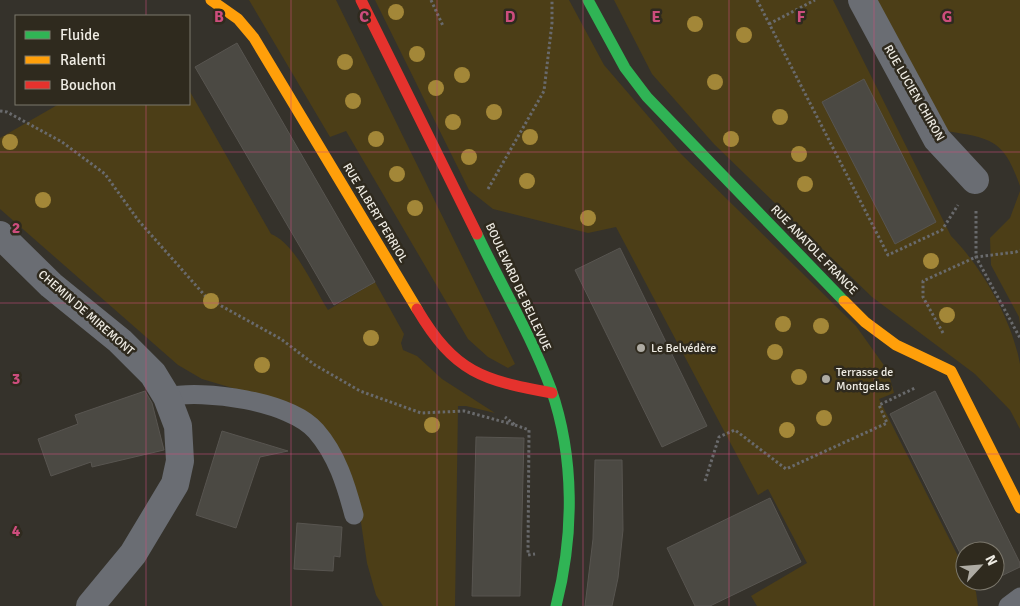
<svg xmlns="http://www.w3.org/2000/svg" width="1020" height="606" viewBox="0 0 1020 606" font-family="Signika,sans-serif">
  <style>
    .green { fill: #4c3e17 }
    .building { fill: #4b4943; stroke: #585550 }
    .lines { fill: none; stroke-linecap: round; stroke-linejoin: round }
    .path { stroke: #696a6c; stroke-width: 3; stroke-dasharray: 2.5 2.5; stroke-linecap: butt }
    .lane { stroke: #6a6d73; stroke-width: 19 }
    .street { stroke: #6a6d73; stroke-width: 28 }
    .fast { stroke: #30b455; stroke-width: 11 }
    .slow { stroke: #ff9f0a; stroke-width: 11 }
    .jam { stroke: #e5322d; stroke-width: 11 }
    .tree { fill: #a38738 }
    .grid { fill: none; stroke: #cd4d7d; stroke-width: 1; stroke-opacity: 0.55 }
    .poi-dot { fill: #aeaba3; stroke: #2f2a1e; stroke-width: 2 }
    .labels { text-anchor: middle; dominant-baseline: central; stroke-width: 5; stroke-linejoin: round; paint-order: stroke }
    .street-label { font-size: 12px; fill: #efece4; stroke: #2f2a1e }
    .poi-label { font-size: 12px; fill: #efece4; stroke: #2f2a1e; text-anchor: start }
    .grid-label { font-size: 16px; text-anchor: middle; font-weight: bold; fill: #cd4d7d; stroke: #2f2a1e; stroke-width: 5; stroke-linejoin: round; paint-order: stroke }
  </style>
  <rect width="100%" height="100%" fill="#35322b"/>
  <path class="green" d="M 249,0 L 336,0 L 515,364 L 508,368 L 488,357 L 468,339 L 346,131 L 330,137 Z
    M 375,0 L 569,0 L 604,65 L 678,151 L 856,326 L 888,371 L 894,393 L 879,399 L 965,570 L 965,581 L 971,581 L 976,592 L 978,606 L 757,606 L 751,596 L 807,563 L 768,489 L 758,495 L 616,227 L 588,233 L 493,209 L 469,190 Z
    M 614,0 L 833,0 L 951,236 C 982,267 1012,320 1020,364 C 1020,384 1020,408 1020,429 L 1010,410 L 975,374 L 872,297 L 714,144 L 652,74 Z
    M 875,0 L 1020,0 L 1020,186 C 1004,140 992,138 946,131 Z
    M 189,90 L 271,234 C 295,243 314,288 328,310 L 375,282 L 404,334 L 401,343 L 403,350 L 417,356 L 442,379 L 495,413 L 466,406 L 458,406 L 455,606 L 383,606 L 376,595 L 367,563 L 358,502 L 340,454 L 246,392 L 202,379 L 178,365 L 0,209 L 0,138 L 59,104 L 189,104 Z
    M 1020,191 L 1020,325 L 1019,317 L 991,265 L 990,238 L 1010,218 Z"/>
  <path class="building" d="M 237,43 L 375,282 L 334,305 L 195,67 Z
    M 864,79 L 936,222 L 895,244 L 822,102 Z
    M 620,248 L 707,426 L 662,447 L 575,270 Z
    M 145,391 L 152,403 L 164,450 L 92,467 L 91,462 L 51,476 L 38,439 L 78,424 L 75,415 Z
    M 935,391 L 1020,563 L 1020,567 L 995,579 L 995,551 L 965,551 L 965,563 L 890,414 Z
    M 222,431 L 288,451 L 260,457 L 236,528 L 196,515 Z
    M 476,437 L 524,438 L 520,596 L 472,596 Z
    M 595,460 L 622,460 L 623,530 L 618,578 L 612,606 L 585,606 L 593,539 Z
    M 770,498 L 801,562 L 710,606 L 695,606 L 667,548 Z
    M 297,523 L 342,527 L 340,557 L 334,556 L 333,571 L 294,569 Z"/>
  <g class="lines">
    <path class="path" d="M 431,0 L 443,26
      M 757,0 L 888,255 L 942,230 L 958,205
      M 769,24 L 815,0
      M 0,111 L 7,112 L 62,142 L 105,174 L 138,220 L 207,298 L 281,339 L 315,365 L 360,391 L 421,413 L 464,411 L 515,425 L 505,417
      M 488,189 L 544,91 L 552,23 L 552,0
      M 976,211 L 976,257 L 1020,338
      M 943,333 L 923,297 L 923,281 L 976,257 L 1016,252 L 1020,250
      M 515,425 L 529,430 L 528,555 L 535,554
      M 705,481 L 719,437 L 735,430 L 786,469 L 887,423 L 879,405 L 915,388"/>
    <path class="lane" d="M 167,397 C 204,389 290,401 316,431 C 337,455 346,485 354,515
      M 1008,606 L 1020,597"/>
    <path class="street" d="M 862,0 L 937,139 L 975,180
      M 0,235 L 51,285 L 120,341 L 153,374 L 167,397 L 178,426 L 180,461 L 175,484 L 133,554 L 90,606"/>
    <path class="fast" d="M 588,0 L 625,68 L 647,97 L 844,301
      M 477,234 C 501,285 531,335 551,389 C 575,458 574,536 556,606"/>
    <path class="slow" d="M 211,0 L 238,19 L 254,38 L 417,309
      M 844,301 L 865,322 L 896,345 L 951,371 L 1020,508"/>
    <path class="jam" d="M 361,0 L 477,234
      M 417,309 C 455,373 482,380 552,393"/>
  </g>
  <g class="tree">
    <circle cx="396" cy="12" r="8"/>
    <circle cx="695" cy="24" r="8"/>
    <circle cx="744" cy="35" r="8"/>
    <circle cx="417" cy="54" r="8"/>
    <circle cx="345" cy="62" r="8"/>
    <circle cx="462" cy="75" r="8"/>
    <circle cx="715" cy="82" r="8"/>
    <circle cx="436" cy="88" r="8"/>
    <circle cx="353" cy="101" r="8"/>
    <circle cx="494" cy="112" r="8"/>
    <circle cx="780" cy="117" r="8"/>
    <circle cx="453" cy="122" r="8"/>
    <circle cx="530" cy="137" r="8"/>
    <circle cx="376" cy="139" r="8"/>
    <circle cx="731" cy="139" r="8"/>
    <circle cx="10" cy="142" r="8"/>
    <circle cx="799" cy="154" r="8"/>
    <circle cx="469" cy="157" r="8"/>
    <circle cx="397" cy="174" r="8"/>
    <circle cx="527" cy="181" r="8"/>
    <circle cx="805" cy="184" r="8"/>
    <circle cx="43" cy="200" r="8"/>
    <circle cx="415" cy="208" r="8"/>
    <circle cx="588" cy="218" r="8"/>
    <circle cx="931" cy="261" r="8"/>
    <circle cx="211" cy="301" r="8"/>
    <circle cx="947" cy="315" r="8"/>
    <circle cx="783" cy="324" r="8"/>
    <circle cx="821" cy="326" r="8"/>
    <circle cx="371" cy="338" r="8"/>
    <circle cx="775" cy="352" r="8"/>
    <circle cx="262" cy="365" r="8"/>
    <circle cx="799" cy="377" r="8"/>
    <circle cx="824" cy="418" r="8"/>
    <circle cx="432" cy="425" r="8"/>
    <circle cx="787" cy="430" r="8"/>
  </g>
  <path class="grid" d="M 146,0 L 146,16M 291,0 L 291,606M 437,0 L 437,606M 583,0 L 583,606M 729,0 L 729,606M 874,0 L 874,606M 146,104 L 146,606M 0,152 L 1020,152M 0,303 L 1020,303M 0,454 L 1020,454"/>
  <g class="poi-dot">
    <circle cx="641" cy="348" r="5"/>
    <circle cx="826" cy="379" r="5"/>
  </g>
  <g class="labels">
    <g class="street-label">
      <text transform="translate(914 93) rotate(60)">RUE LUCIEN CHIRON</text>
      <text transform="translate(375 213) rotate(59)">RUE ALBERT PERRIOL</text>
      <text transform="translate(814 250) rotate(46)">RUE ANATOLE FRANCE</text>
      <text transform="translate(518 287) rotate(65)">BOULEVARD DE BELLEVUE</text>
      <text transform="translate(86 313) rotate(41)">CHEMIN DE MIREMONT</text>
    </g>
    <g class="poi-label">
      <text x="651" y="348">Le Belvédère</text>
      <text x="836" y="372">Terrasse de<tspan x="836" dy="14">Montgelas</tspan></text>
    </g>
  </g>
  <g class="grid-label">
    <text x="219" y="22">B</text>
    <text x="364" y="22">C</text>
    <text x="510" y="22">D</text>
    <text x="656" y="22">E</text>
    <text x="801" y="22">F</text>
    <text x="947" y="22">G</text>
    <text x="16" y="233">2</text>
    <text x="16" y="384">3</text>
    <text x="16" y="536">4</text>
  </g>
  <rect x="15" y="15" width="175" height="90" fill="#2f2a1e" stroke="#7c786d"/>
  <rect x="25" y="31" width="25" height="8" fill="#30b455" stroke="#7c786d"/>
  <text x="60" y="40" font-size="15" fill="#efece4">Fluide</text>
  <rect x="25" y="56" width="25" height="8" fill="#ff9f0a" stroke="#7c786d"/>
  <text x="60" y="65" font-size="15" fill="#efece4">Ralenti</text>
  <rect x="25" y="81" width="25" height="8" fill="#e5322d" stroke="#7c786d"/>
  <text x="60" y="90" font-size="15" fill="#efece4">Bouchon</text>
  <g transform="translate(980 566) rotate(64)"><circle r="24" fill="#2f2a1e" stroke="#7c786d"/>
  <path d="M0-4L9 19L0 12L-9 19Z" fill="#aeaba3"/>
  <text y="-8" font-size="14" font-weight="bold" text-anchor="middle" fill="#efece4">N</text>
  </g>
</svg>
